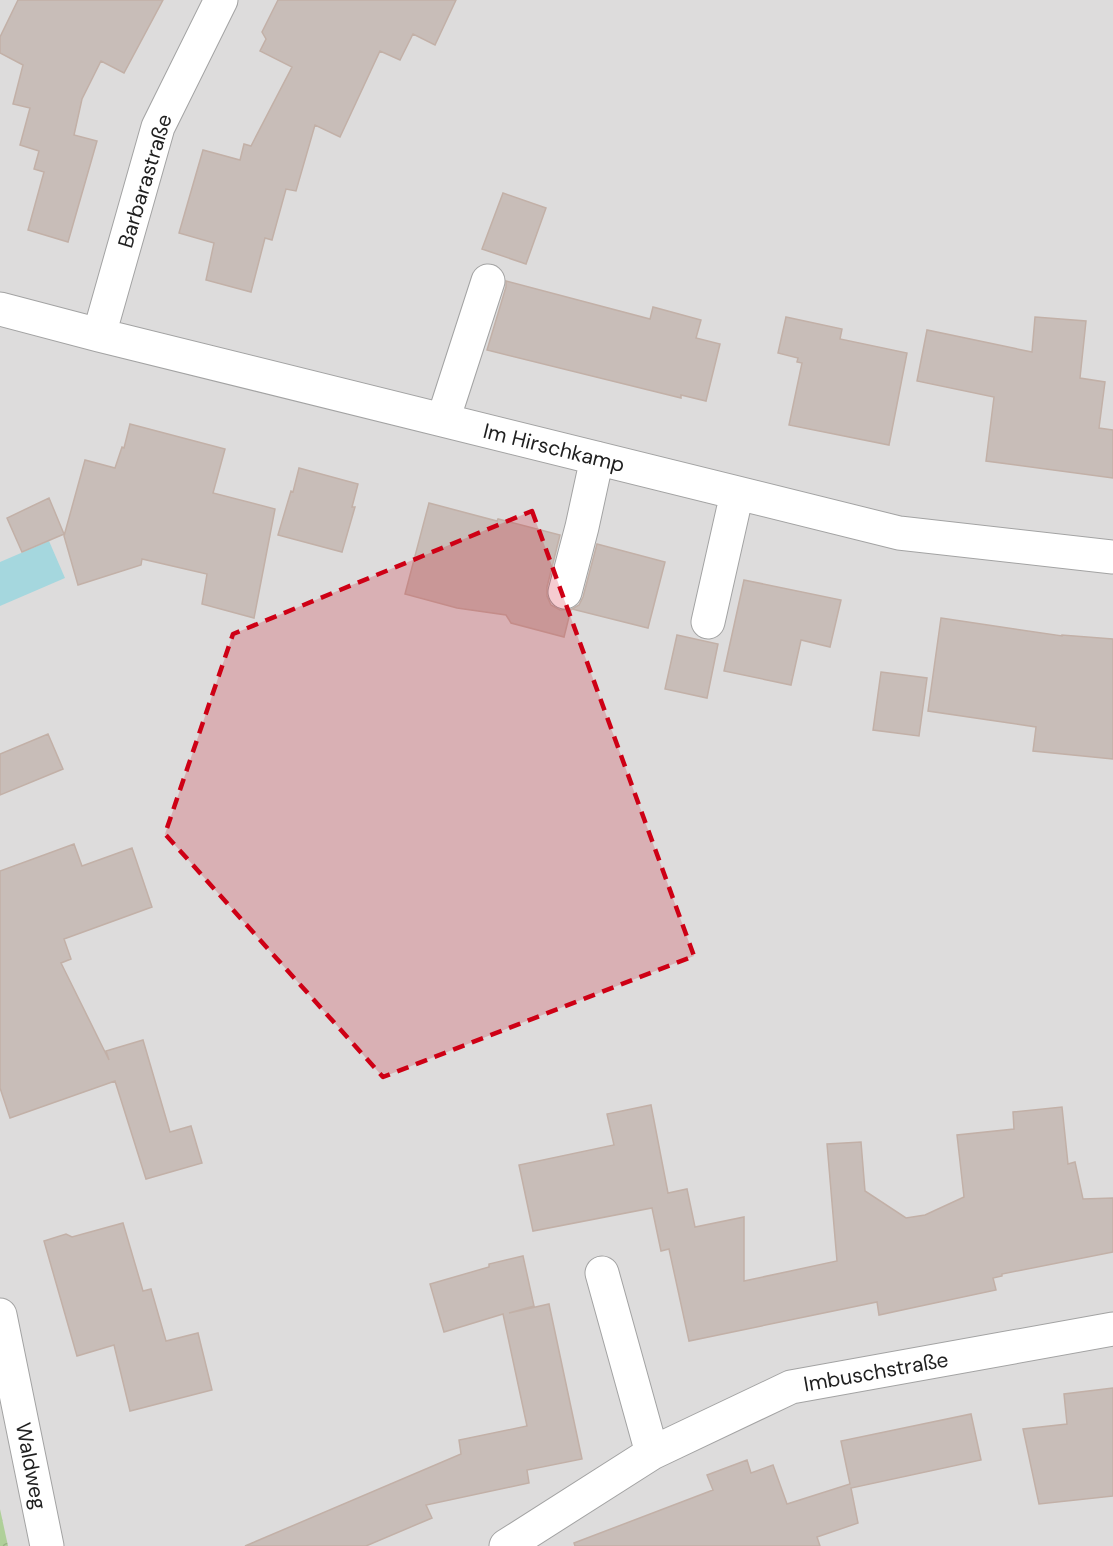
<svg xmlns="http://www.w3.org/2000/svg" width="1113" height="1546" viewBox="0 0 1113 1546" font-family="'DM Sans',sans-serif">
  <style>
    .residential { fill: #dddcdc }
    .forest { fill: url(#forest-crowns) }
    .water { fill: #a5d7de }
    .building { fill: #c8bdb8; stroke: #c2b0a7; stroke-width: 1.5 }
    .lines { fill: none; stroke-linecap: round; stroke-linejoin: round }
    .minor-casing { stroke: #a3a3a3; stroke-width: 35 }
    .minor { stroke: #fff; stroke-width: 33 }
    .marked { fill: #ce0015; fill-opacity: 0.2; stroke: #ce0015; stroke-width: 4.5; stroke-dasharray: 12 8; stroke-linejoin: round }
    .labels { text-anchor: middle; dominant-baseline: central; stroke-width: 5; stroke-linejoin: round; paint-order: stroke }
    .street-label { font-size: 21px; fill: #1f1f1f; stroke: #fff }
  </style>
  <defs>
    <pattern id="forest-crowns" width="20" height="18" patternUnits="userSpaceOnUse" patternTransform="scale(1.5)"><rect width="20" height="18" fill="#afd099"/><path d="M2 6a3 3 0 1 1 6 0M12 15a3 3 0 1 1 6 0" fill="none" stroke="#96b283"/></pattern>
  </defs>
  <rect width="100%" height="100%" fill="#f0ebe5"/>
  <path class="residential" d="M 0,0 L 1113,0 L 1113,1546 L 0,1546 Z"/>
  <path class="forest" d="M 0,1509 L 8,1546 L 0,1546 Z"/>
  <path class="water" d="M 49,541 L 65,578 L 0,606 L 0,562 Z"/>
  <path class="building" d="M 18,0 L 163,0 L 124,73 L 101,61 L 82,99 L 74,135 L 97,141 L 68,242 L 28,230 L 44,172 L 34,169 L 39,151 L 20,145 L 30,108 L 13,104 L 23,65 L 0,53 L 0,37 Z
    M 278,0 L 456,0 L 435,45 L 413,34 L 400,60 L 380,51 L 340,137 L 315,125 L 296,191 L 286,189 L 272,240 L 265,238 L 251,292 L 206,280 L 214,243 L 179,233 L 203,150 L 240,160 L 244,144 L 251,146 L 292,67 L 260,51 L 266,39 L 262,32 Z
    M 503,193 L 546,208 L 526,264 L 482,249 Z
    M 506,281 L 650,319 L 653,307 L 701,320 L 696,338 L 720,344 L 706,401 L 681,395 L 681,398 L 487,350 L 506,287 Z
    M 786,317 L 842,329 L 840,339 L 907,353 L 889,445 L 789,425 L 802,363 L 797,362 L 798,358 L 778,353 Z
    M 1035,317 L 1086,321 L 1080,378 L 1105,382 L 1099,428 L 1113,430 L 1113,478 L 986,461 L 994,397 L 917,381 L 927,330 L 1032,352 Z
    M 130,424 L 225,449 L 213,493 L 275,509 L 254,618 L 202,604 L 207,574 L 142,559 L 141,565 L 78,585 L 64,536 L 85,460 L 115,468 L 122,447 L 124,448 Z
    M 299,468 L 358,484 L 352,507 L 355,507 L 342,552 L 278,535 L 291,491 L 293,492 Z
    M 49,498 L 64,534 L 22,552 L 7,518 Z
    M 429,503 L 497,521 L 498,519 L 560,535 L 547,587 L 547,596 L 551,605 L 560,610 L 571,609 L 564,637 L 511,623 L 506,615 L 457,608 L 405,594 Z
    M 597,544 L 665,562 L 648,628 L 572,609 L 579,605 L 583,597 Z
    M 744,580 L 841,600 L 830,647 L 801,640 L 791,685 L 724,671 Z
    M 941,618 L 1062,636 L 1062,635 L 1113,639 L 1113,759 L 1033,751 L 1036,727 L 928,711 Z
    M 677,635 L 718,644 L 707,698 L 665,689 Z
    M 881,672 L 927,678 L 919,736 L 873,730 Z
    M 48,734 L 63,769 L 0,795 L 0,754 Z
    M 74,844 L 82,866 L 132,848 L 152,907 L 64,939 L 71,959 L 61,963 L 109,1060 L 106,1051 L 143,1040 L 170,1132 L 191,1126 L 202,1163 L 146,1179 L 115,1081 L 10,1118 L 0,1088 L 0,871 Z
    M 651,1105 L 668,1193 L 687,1189 L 695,1227 L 744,1217 L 744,1281 L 837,1261 L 827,1144 L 861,1142 L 865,1191 L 906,1218 L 925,1215 L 964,1197 L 957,1135 L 1014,1129 L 1013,1112 L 1062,1107 L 1068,1164 L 1075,1162 L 1083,1199 L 1113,1198 L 1113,1252 L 1002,1274 L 1002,1276 L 993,1278 L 996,1290 L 916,1307 L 879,1315 L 877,1302 L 689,1341 L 669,1249 L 661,1251 L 652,1208 L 533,1231 L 519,1165 L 614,1145 L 607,1114 Z
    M 123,1223 L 143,1291 L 151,1289 L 166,1341 L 198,1333 L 212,1390 L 130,1411 L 114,1345 L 77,1356 L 44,1241 L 66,1234 L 72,1237 Z
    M 523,1256 L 534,1306 L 509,1313 L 549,1304 L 582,1459 L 527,1470 L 529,1483 L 426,1505 L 432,1518 L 366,1546 L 245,1546 L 461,1454 L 459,1440 L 527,1426 L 503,1314 L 444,1332 L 430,1284 L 489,1267 L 489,1264 Z
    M 1113,1388 L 1113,1496 L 1039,1504 L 1023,1429 L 1067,1424 L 1064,1394 Z
    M 971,1414 L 981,1460 L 851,1488 L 858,1523 L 817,1537 L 820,1546 L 575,1546 L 574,1543 L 713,1490 L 707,1475 L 747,1460 L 751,1473 L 773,1465 L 787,1504 L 850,1484 L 841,1441 Z"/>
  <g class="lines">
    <g class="minor-casing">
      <path id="minor" d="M 0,309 L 99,335 L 899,533 L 1113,557
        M 99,335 L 158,127 L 221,0
        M 443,420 L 488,281
        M 565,592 L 582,527 L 597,458
        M 708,622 L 737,493
        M 602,1273 L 652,1453
        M 0,1315 L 47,1546
        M 506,1546 L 652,1453 L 791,1387 L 1113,1329"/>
    </g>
    <use href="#minor" class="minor"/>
  </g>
  <path class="marked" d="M 532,511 L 694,956 L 383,1077 L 165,834 L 233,634 Z"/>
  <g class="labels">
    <g class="street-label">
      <text transform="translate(145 181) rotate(-73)">Barbarastraße</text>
      <text transform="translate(554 448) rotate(14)">Im Hirschkamp</text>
      <text transform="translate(876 1372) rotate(-10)">Imbuschstraße</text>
      <text transform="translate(31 1466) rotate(79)">Waldweg</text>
    </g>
  </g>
</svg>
